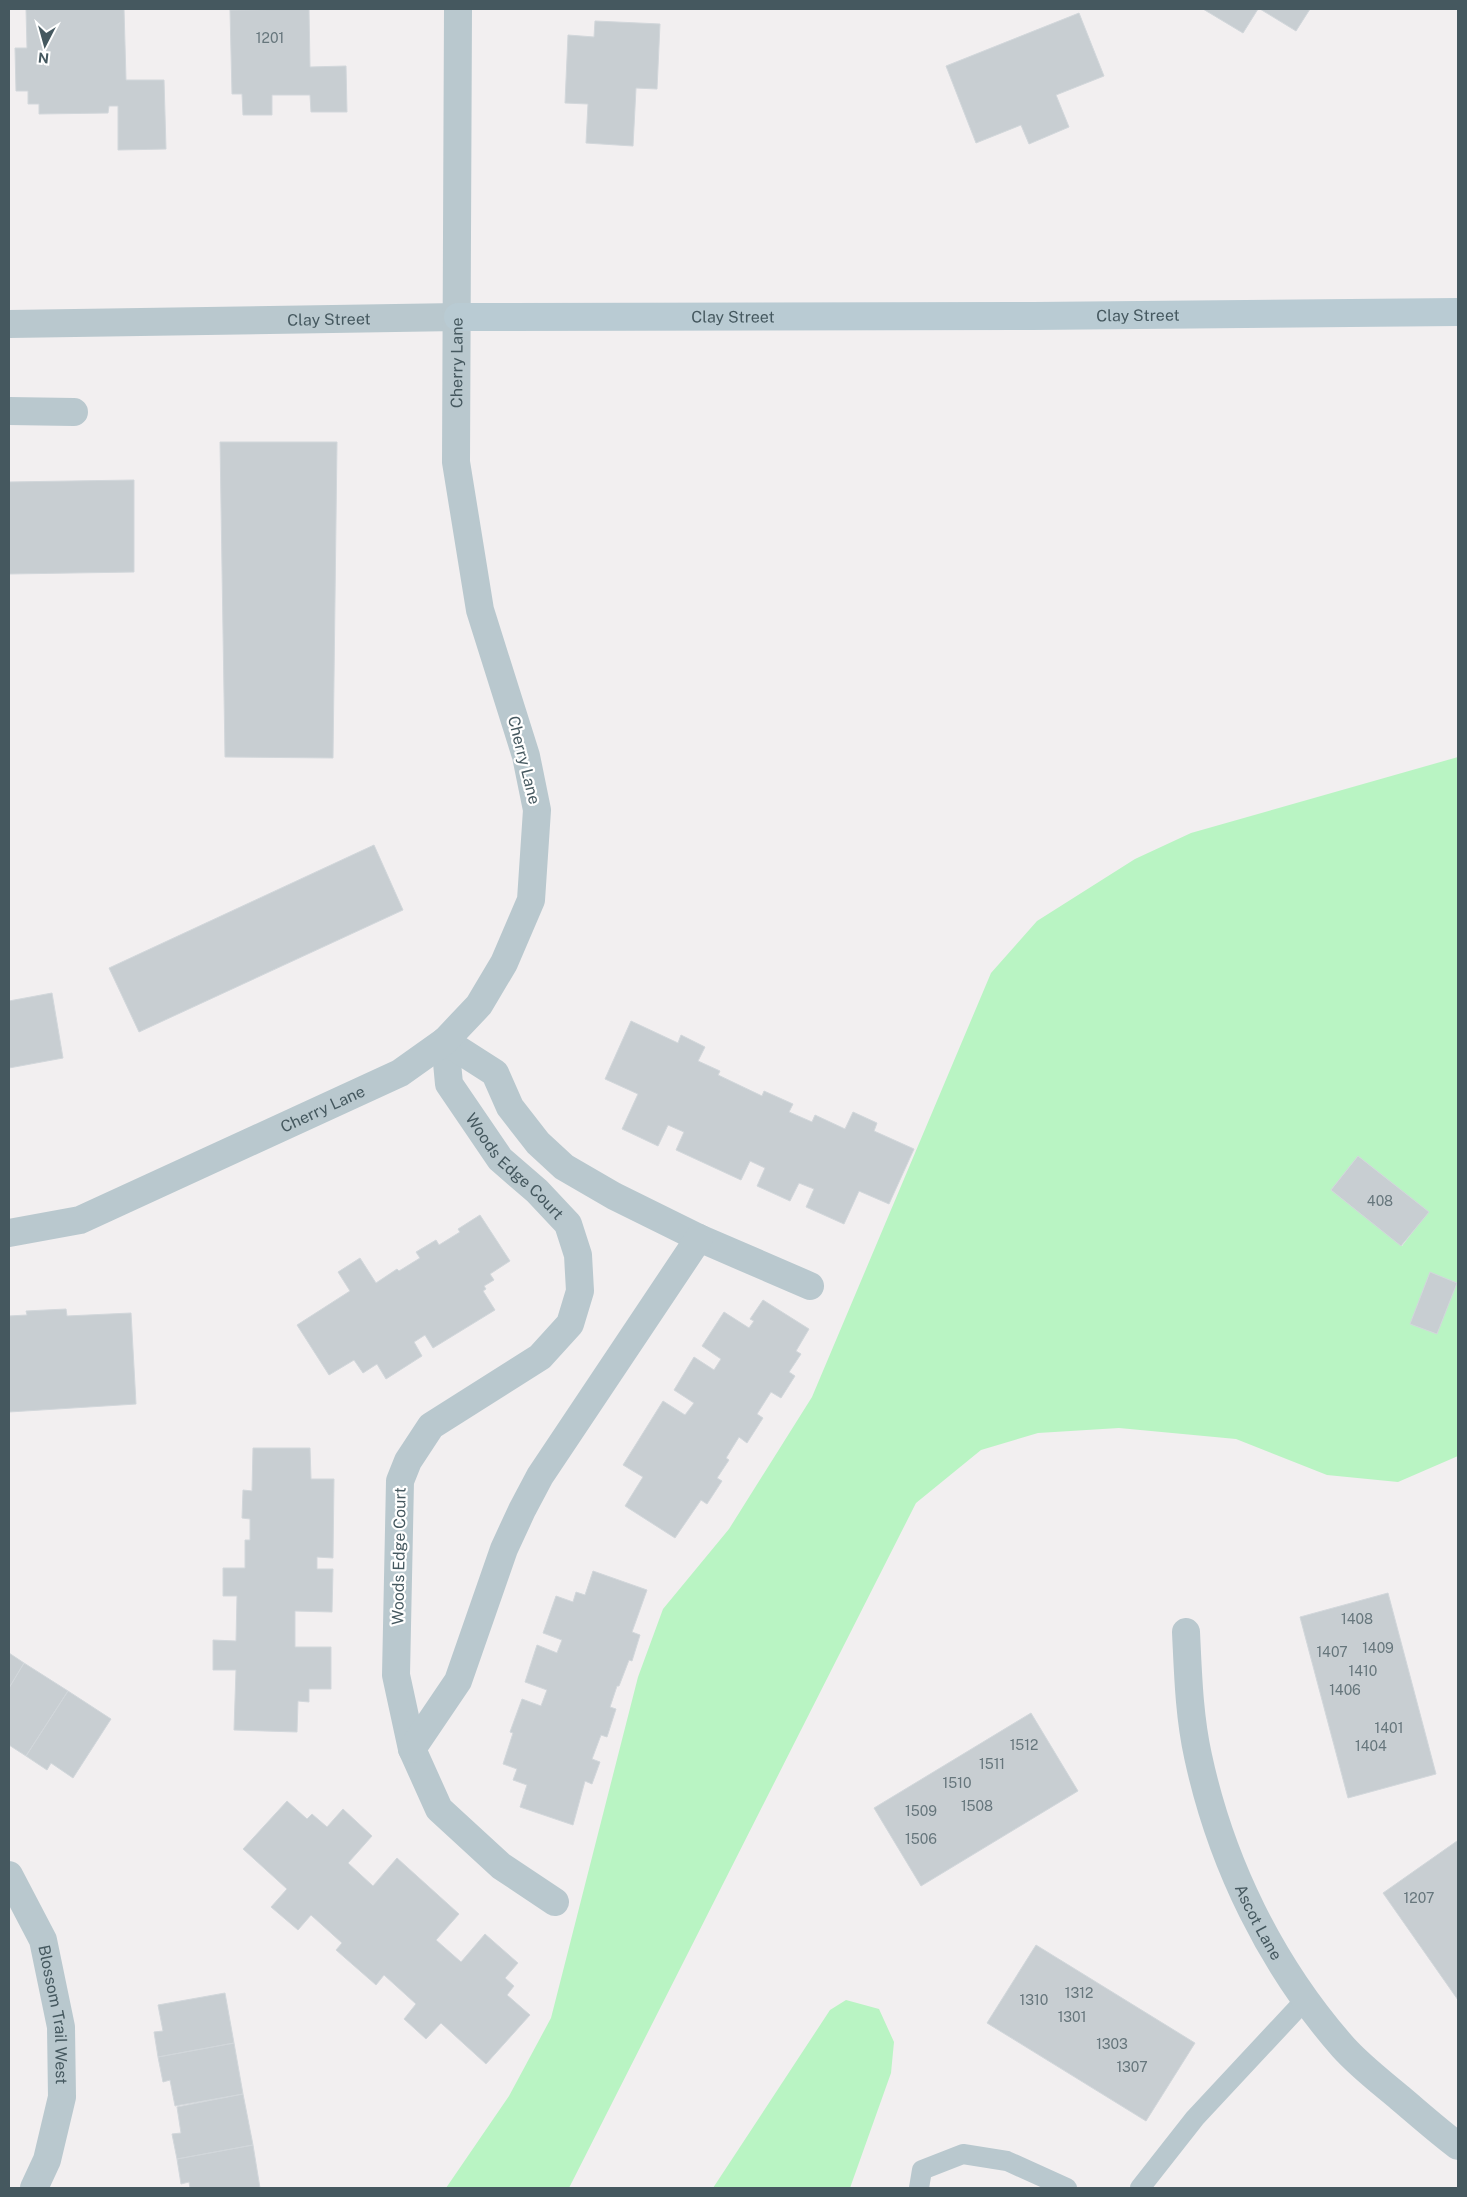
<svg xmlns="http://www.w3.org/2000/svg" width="1467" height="2197" viewBox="0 0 1467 2197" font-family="'Public Sans',sans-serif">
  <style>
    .green { fill: #b9f4c3; fill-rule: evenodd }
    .building { fill: #c8ced2; stroke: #d2d7db }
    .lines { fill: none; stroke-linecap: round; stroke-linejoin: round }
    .lane { stroke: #b9c8ce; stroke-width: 20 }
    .street { stroke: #b9c8ce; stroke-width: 28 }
    .secondary { stroke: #b9cbd3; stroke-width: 28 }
    .labels { text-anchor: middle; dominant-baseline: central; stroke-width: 4.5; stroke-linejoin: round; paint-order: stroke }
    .number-label { font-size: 14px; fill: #66767c }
    .street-label { font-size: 16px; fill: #45585f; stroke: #fff }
  </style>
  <rect width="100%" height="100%" fill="#f2eff0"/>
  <path class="green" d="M 1458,757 L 1458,1456 L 1398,1482 L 1327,1475 L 1236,1439 L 1119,1428 L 1038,1433 L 981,1450 L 916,1503 L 569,2188 L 446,2188 L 509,2096 L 551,2018 L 638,1677 L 663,1609 L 729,1529 L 812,1397 L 991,973 L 1037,921 L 1135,859 L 1191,833 ZM 1358,1156 L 1428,1212 L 1402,1246 L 1331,1190 ZM 1430,1273 L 1456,1283 L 1437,1334 L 1411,1324 Z
    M 846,2000 L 879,2009 L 894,2042 L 891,2073 L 850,2188 L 713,2188 L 830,2010 Z"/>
  <path class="building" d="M 26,9 L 124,9 L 126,80 L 164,80 L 166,149 L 118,150 L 118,106 L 109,106 L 108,113 L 39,114 L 39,104 L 28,104 L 28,91 L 16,91 L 15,48 L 27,48 Z
    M 309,9 L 310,67 L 346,66 L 347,112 L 311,112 L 310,95 L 272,95 L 272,115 L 243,115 L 242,94 L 232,94 L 230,10 Z
    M 1203,9 L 1258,9 L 1243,33 Z
    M 1260,9 L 1310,9 L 1296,31 Z
    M 1079,13 L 1104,76 L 1056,95 L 1069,127 L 1029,144 L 1021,125 L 976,143 L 946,66 Z
    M 595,21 L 660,24 L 657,89 L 636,88 L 633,146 L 586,143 L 588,104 L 565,103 L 568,35 L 594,37 Z
    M 220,442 L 337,442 L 333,758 L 225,757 Z
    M 134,480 L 134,572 L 9,574 L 9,482 Z
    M 374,845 L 403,910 L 139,1032 L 109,968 Z
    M 52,993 L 63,1058 L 9,1068 L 9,1001 Z
    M 631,1021 L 678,1043 L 681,1035 L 705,1047 L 698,1061 L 720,1071 L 718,1075 L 762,1096 L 764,1091 L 793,1104 L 789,1112 L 812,1122 L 815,1115 L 845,1129 L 853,1112 L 877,1123 L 874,1131 L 914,1149 L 889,1204 L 859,1191 L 844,1224 L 806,1207 L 814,1189 L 799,1183 L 790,1201 L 757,1186 L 765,1168 L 750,1161 L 741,1180 L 676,1150 L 684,1132 L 668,1125 L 658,1146 L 622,1129 L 638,1094 L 605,1079 Z
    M 1358,1156 L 1429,1212 L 1401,1246 L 1331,1190 Z
    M 480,1215 L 510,1261 L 490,1274 L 494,1280 L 484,1286 L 486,1289 L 483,1291 L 495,1310 L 433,1348 L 425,1335 L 414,1342 L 422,1356 L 386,1379 L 377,1364 L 363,1373 L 354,1360 L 329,1375 L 297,1325 L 350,1291 L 338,1272 L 360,1258 L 376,1283 L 397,1269 L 399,1271 L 420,1258 L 416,1252 L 436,1240 L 439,1245 L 460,1232 L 458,1229 Z
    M 1430,1272 L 1457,1283 L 1437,1334 L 1410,1324 Z
    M 763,1300 L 809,1329 L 796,1351 L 801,1354 L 789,1372 L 795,1376 L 781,1398 L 771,1392 L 757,1414 L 763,1418 L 747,1443 L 739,1437 L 726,1458 L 729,1460 L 717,1478 L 722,1481 L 707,1504 L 701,1500 L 675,1538 L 625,1506 L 643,1477 L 623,1465 L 663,1401 L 685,1415 L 694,1403 L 674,1390 L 694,1357 L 714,1370 L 721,1359 L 702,1346 L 724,1312 L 749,1328 L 754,1321 L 750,1319 Z
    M 66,1309 L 67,1316 L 131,1313 L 136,1404 L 9,1412 L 9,1316 L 27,1315 L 26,1311 Z
    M 253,1448 L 310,1448 L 311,1479 L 334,1479 L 333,1558 L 317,1557 L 317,1569 L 333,1569 L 332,1612 L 295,1611 L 295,1647 L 331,1647 L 331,1689 L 309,1689 L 309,1702 L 298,1701 L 297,1732 L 234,1730 L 236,1670 L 213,1670 L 213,1640 L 236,1641 L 237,1596 L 223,1596 L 223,1568 L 245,1568 L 245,1540 L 250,1540 L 250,1519 L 242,1518 L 243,1490 L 252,1491 Z
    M 593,1571 L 647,1590 L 632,1632 L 640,1635 L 632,1661 L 629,1660 L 619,1686 L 617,1686 L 610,1707 L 616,1709 L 607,1737 L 601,1735 L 592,1759 L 600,1762 L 592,1784 L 585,1781 L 573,1825 L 520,1807 L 527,1785 L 513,1780 L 517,1769 L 503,1764 L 513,1733 L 510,1732 L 522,1699 L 541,1706 L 547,1690 L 525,1682 L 537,1645 L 557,1653 L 562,1640 L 543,1633 L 556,1596 L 573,1602 L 576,1592 L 585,1595 Z
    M 1388,1593 L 1436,1774 L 1348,1798 L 1300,1617 Z
    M 9,1653 L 24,1663 L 9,1688 Z
    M 24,1663 L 68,1691 L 26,1756 L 9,1745 L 9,1688 Z
    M 68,1691 L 111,1719 L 73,1778 L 51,1763 L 47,1770 L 26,1756 Z
    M 1031,1713 L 1078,1791 L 921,1886 L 874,1808 Z
    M 287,1801 L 307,1819 L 312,1814 L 327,1827 L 343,1809 L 372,1836 L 348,1863 L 373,1886 L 397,1858 L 459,1914 L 436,1940 L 461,1962 L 485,1934 L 518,1963 L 505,1978 L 514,1986 L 507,1995 L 530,2015 L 486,2064 L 441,2023 L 426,2039 L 404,2019 L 416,2004 L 384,1975 L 376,1985 L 336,1950 L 342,1943 L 311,1915 L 298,1930 L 271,1907 L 287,1889 L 243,1849 Z
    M 1457,1841 L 1458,1842 L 1458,2000 L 1383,1893 Z
    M 1036,1945 L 1195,2043 L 1146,2121 L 987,2023 Z
    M 225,1993 L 234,2043 L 158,2057 L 154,2032 L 163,2031 L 158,2005 Z
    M 234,2043 L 243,2094 L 175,2106 L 170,2080 L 163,2082 L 158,2057 Z
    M 243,2094 L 253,2145 L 177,2159 L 172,2134 L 181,2133 L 177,2107 Z
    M 253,2145 L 260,2188 L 190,2188 L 189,2182 L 181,2184 L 177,2159 Z"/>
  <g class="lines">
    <path class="lane" d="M 919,2188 L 922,2170 L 963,2154 L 1007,2161 L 1067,2188
      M 1140,2188 L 1195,2118 L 1306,1999"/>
    <g class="street">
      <path id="s1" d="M 9,324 L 458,317"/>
      <path d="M 9,411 L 74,412"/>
      <path id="s2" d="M 445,1041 L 449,1084 L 500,1159 L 537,1191 L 568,1224 L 578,1255 L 580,1291 L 570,1324 L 540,1357 L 431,1426 L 408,1461 L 400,1481 L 396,1675 L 412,1749 L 439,1809 L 501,1866 L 555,1902"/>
      <path d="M 445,1041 L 495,1073 L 510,1107 L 538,1143 L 564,1167 L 614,1196 L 699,1238 L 810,1286"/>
      <path id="s3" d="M 9,1233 L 80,1220 L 400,1073 L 445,1041 L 479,1005 L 504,963 L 531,900 L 537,810 L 526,756 L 480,610 L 456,462 L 458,9"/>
      <path id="s4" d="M 1186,1632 C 1188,1673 1189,1715 1198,1756 C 1221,1863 1271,1965 1343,2047 C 1360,2066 1381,2082 1400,2098 C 1419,2114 1438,2131 1458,2146"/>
      <path d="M 412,1749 L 458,1681 L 504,1549 L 522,1510 L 540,1476 L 699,1238"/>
      <path id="s5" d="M 9,1875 L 43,1940 L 61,2027 L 62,2097 L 47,2160 L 34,2188"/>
    </g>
    <path class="secondary" id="s6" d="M 458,317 L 1033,316 L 1458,312"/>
  </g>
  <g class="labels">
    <g class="number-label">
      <text x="270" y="38">1201</text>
      <text x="1380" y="1201">408</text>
      <text x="1357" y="1619">1408</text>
      <text x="1378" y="1648">1409</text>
      <text x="1332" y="1652">1407</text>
      <text x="1363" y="1671">1410</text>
      <text x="1345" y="1690">1406</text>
      <text x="1389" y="1728">1401</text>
      <text x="1024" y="1745">1512</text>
      <text x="1371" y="1746">1404</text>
      <text x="992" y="1764">1511</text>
      <text x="957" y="1783">1510</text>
      <text x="977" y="1806">1508</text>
      <text x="921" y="1811">1509</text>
      <text x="921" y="1839">1506</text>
      <text x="1419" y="1898">1207</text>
      <text x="1079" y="1993">1312</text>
      <text x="1034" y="2000">1310</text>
      <text x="1072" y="2017">1301</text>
      <text x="1112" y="2044">1303</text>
      <text x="1132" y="2067">1307</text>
    </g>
    <g class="street-label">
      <text stroke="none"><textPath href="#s6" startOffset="680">Clay Street</textPath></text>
      <text stroke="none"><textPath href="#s6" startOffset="275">Clay Street</textPath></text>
      <text stroke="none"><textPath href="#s1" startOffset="320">Clay Street</textPath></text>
      <text stroke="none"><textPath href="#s3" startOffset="1194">Cherry Lane</textPath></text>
      <text transform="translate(524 760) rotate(76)">Cherry Lane</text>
      <text stroke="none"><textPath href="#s3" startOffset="339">Cherry Lane</textPath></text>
      <text stroke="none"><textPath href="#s2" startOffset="149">Woods Edge Court</textPath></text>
      <text transform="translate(399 1556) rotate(-89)">Woods Edge Court</text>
      <text stroke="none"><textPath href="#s4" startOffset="302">Ascot Lane</textPath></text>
      <text stroke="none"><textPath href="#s5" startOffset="149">Blossom Trail West</textPath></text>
    </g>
  </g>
  <rect width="1467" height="2197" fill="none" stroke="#45585f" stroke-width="20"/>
  <g transform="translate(45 45) rotate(186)" stroke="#ffffff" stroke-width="4" paint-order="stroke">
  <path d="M0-4L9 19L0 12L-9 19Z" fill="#45585f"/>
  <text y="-8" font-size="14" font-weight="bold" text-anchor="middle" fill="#45585f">N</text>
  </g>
</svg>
